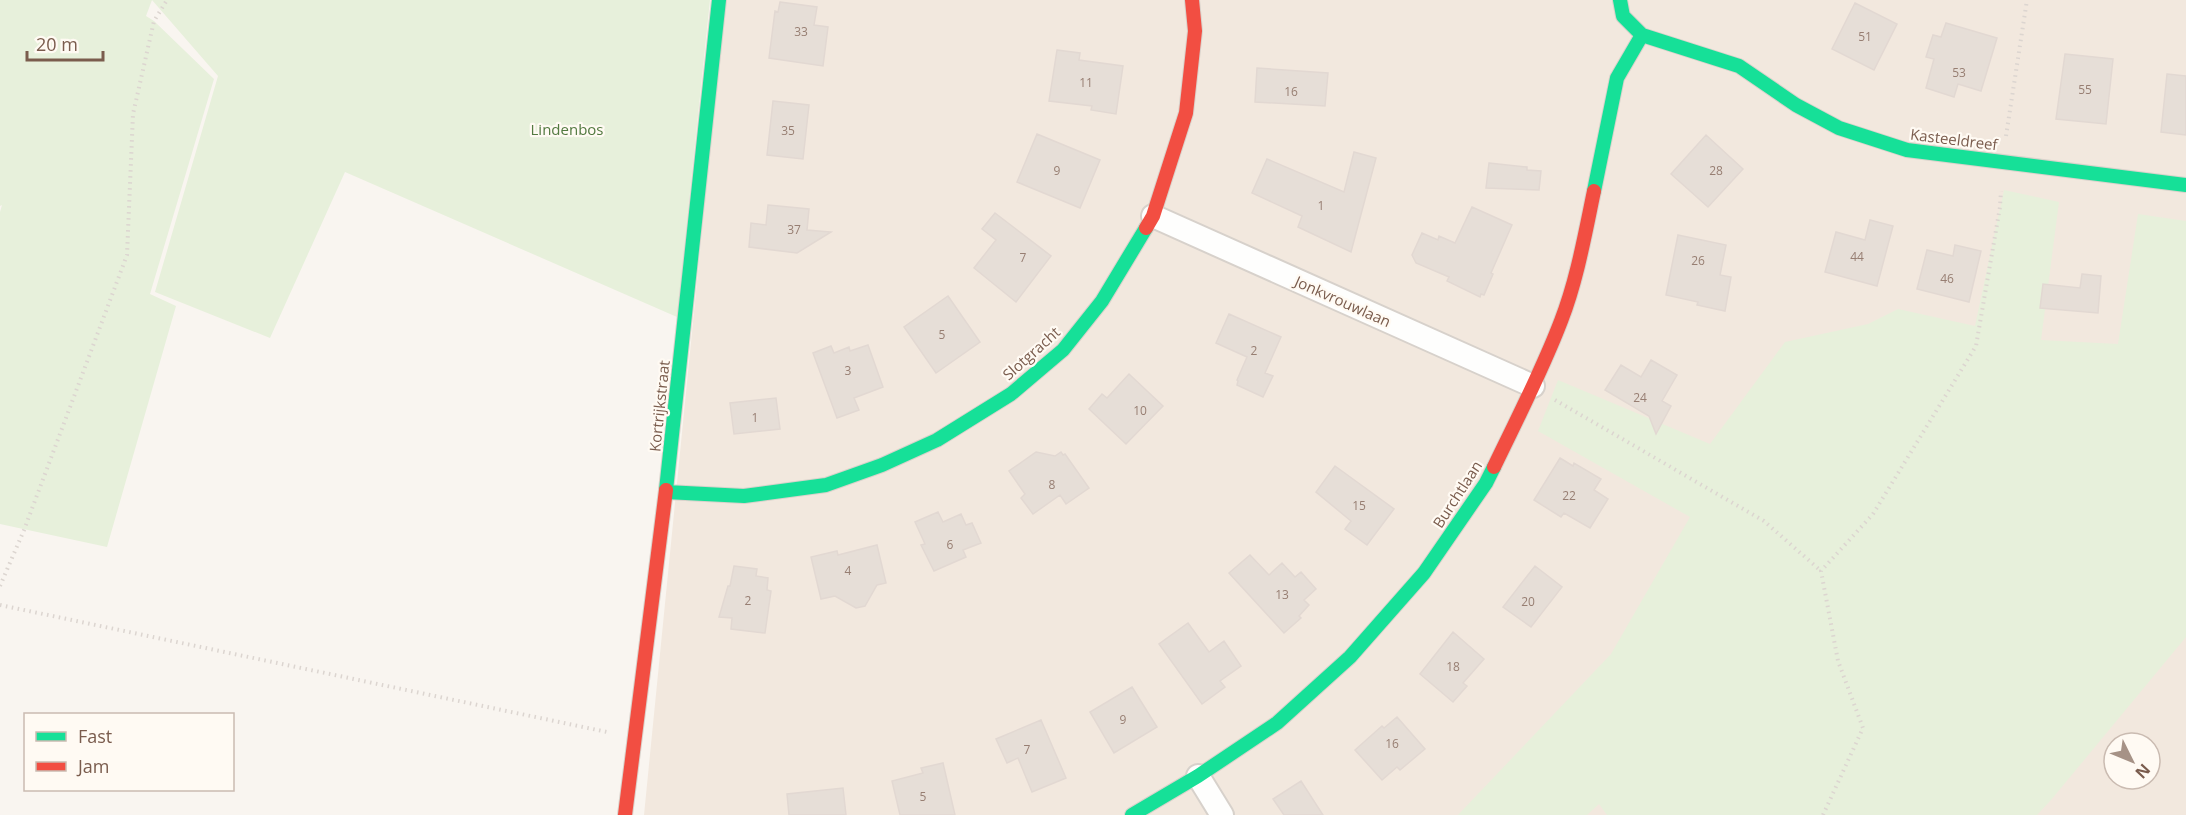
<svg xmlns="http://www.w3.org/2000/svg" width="2186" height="815" viewBox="0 0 2186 815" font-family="'Open Sans',sans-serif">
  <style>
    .residential { fill: #f2e8de; fill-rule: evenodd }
    .green { fill: #e7f0db }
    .building { fill: #e6ded7; stroke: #e2d8d2; stroke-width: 1.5 }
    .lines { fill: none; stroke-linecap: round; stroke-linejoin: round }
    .street-casing { stroke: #d7d1cb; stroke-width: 26 }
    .fast-casing { stroke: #d9d2cb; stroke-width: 16 }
    .jam-casing { stroke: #d9d2cb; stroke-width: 16 }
    .path { stroke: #dcd5d0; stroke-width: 4; stroke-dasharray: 1.5 4.5; stroke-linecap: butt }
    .street { stroke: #fefefd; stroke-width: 22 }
    .fast { stroke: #16e098; stroke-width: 14 }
    .jam { stroke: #f24e42; stroke-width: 14 }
    .labels { text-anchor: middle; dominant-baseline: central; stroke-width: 4.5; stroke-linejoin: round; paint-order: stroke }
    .number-label { font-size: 12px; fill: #977e72 }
    .park-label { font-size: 15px; fill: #537a41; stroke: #fffaf3 }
    .street-label { font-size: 15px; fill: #7a5c4d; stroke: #fffaf3 }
  </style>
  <rect width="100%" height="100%" fill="#f9f5f0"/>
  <path class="residential" d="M 725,0 L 2186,0 L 2186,815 L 644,815 ZM 2114,743 L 2150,743 L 2150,779 L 2114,779 Z"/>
  <path class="green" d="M 0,0 L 710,0 L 677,317 L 345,172 L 270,338 L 155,292 L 218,76 L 152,0 L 146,16 L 154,21 L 214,79 L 150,294 L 176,306 L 107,547 L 0,524 L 0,212 L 2,205 L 0,206 Z
    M 2004,190 L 2059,202 L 2041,340 L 2118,344 L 2138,214 L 2186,221 L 2186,637 L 2051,800 L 2037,815 L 1607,815 L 1599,804 L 1587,815 L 1458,815 L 1611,654 L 1690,517 L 1538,431 L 1558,380 L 1710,444 L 1785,342 L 1868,324 L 1898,309 L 1975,326 Z"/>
  <path class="building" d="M 780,2 L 817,7 L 814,25 L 828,27 L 823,66 L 769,58 L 775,11 L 778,12 Z
    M 1855,3 L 1897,24 L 1874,70 L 1832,49 Z
    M 1946,23 L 1997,38 L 1981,91 L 1958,84 L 1954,97 L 1926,88 L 1934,59 L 1926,57 L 1933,35 L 1941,37 Z
    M 1057,50 L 1080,53 L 1079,60 L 1123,66 L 1116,114 L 1091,110 L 1092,106 L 1049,101 Z
    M 2065,54 L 2113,59 L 2106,124 L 2056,119 Z
    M 1257,68 L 1328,73 L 1325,106 L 1255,102 Z
    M 2167,74 L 2186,76 L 2186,135 L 2161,132 Z
    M 773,101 L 809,105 L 803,159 L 767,155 Z
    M 1037,134 L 1100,160 L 1080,208 L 1017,182 Z
    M 1706,135 L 1743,169 L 1708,207 L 1671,174 Z
    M 1354,152 L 1376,158 L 1351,252 L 1298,227 L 1302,216 L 1252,193 L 1267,159 L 1344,192 Z
    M 1489,163 L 1527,167 L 1527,170 L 1541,171 L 1539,190 L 1486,188 Z
    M 768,205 L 809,209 L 807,230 L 831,232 L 797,253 L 749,247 L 751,223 L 766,225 Z
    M 1472,207 L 1512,225 L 1491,273 L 1493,274 L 1484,295 L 1481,294 L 1480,297 L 1447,281 L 1449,277 L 1416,263 L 1412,255 L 1422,233 L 1438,240 L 1439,236 L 1455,243 Z
    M 995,213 L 1051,256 L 1016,302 L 974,268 L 996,240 L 982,229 Z
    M 1870,220 L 1893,226 L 1877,286 L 1825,272 L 1836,232 L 1865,240 Z
    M 1678,235 L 1726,245 L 1720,275 L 1731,277 L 1725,311 L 1697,305 L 1698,302 L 1666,295 Z
    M 1955,245 L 1981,251 L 1969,302 L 1917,289 L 1927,250 L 1953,256 Z
    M 2082,274 L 2101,276 L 2098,313 L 2040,308 L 2043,284 L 2080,288 Z
    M 948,296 L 980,342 L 936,373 L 904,327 Z
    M 1229,314 L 1281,337 L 1265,373 L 1273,376 L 1263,397 L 1237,385 L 1238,381 L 1237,380 L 1247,357 L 1216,343 Z
    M 868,345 L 883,387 L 854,398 L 859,410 L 837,418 L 813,353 L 831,346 L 834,353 L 849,347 L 850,351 Z
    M 1651,360 L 1677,375 L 1662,401 L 1671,406 L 1656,434 L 1649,416 L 1605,390 L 1621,365 L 1641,377 Z
    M 1129,374 L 1163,406 L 1126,444 L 1089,409 L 1102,394 L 1107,398 Z
    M 776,398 L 780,429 L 734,434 L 730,403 Z
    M 1036,452 L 1055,456 L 1061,452 L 1063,455 L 1065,454 L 1089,488 L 1066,504 L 1060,495 L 1033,514 L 1021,498 L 1025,494 L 1009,471 Z
    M 1560,458 L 1573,466 L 1574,463 L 1601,479 L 1594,490 L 1608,499 L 1590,528 L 1564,513 L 1561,517 L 1534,500 Z
    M 1335,466 L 1394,509 L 1367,545 L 1345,529 L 1351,521 L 1316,492 Z
    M 938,512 L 943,522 L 961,514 L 966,525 L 972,523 L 981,543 L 963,550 L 966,557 L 934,571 L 921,545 L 925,544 L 915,522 Z
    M 877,545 L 886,583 L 877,585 L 865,606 L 856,608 L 835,596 L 821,599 L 811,557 L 837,551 L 838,555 Z
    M 1250,555 L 1269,575 L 1282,563 L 1295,577 L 1301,572 L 1316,589 L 1304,600 L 1309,605 L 1299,616 L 1301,618 L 1284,633 L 1229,573 Z
    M 734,566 L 757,569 L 756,576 L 768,578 L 767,590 L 771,591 L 765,633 L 731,629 L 732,618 L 719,617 L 728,586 L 730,586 Z
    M 1535,566 L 1562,587 L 1531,627 L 1503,607 Z
    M 1188,623 L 1209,652 L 1224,641 L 1241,666 L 1220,681 L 1225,687 L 1202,704 L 1159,644 Z
    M 1453,632 L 1484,659 L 1463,683 L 1467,686 L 1453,702 L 1420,674 Z
    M 1132,687 L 1157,727 L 1114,753 L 1090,712 Z
    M 1397,717 L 1425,749 L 1400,770 L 1397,767 L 1382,780 L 1355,750 L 1382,726 L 1384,728 Z
    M 1041,720 L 1066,778 L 1032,792 L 1018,758 L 1007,763 L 996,739 Z
    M 943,763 L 955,815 L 900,815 L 892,781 L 923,773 L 921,768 Z
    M 1301,781 L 1323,815 L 1284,815 L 1273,799 Z
    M 843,788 L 846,815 L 789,815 L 787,794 Z"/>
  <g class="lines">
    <g class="street-casing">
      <path id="street" d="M 1153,216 L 1533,386
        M 1198,776 L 1222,815"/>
    </g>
    <g class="fast-casing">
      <path id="fast" d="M 1620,0 L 1623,16 L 1642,35 L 1739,66 L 1796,105 L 1839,128 L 1907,150 L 2186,185
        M 1594,191 L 1617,78 L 1642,35
        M 666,490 L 719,0
        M 666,492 L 744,496 L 826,485 L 882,465 L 937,440 L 1011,394 L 1063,350 L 1102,301 L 1146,228
        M 1132,815 L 1198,776 L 1277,723 L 1350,657 L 1424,573 L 1486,483 L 1494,467"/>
    </g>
    <g class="jam-casing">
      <path id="jam" d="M 1146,228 L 1153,216 L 1186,113 L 1195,31 L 1192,0
        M 1494,467 C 1517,419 1542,371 1561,321 C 1577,280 1585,234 1594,191
        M 625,815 L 666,490"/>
    </g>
    <path class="path" d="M 2006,136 L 2027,0
      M 1555,400 L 1764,521 L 1821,571
      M 0,586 L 24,530 L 127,255 L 133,114 L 154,21 L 167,0
      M 0,605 L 607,732
      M 1823,815 L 1863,728 L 1838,661 L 1821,571 L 1873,514 L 1976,346 L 2000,207 L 2001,191"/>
    <use href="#street" class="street"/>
    <use href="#fast" class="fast"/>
    <use href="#jam" class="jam"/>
  </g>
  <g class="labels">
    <g class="number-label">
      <text x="801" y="31">33</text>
      <text x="1865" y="36">51</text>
      <text x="1959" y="72">53</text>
      <text x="1086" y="82">11</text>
      <text x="2085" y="89">55</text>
      <text x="1291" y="91">16</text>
      <text x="788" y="130">35</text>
      <text x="1057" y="170">9</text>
      <text x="1716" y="170">28</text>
      <text x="1321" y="205">1</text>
      <text x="794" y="229">37</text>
      <text x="1857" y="256">44</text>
      <text x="1023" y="257">7</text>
      <text x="1698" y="260">26</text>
      <text x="1947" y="278">46</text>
      <text x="942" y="334">5</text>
      <text x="1254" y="350">2</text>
      <text x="848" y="370">3</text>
      <text x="1640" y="397">24</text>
      <text x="1140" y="410">10</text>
      <text x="755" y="417">1</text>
      <text x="1052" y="484">8</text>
      <text x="1569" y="495">22</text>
      <text x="1359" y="505">15</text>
      <text x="950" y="544">6</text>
      <text x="848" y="570">4</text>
      <text x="1282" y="594">13</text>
      <text x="748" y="600">2</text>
      <text x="1528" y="601">20</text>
      <text x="1453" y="666">18</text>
      <text x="1123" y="719">9</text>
      <text x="1392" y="743">16</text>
      <text x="1027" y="749">7</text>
      <text x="923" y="796">5</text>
    </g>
    <g class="park-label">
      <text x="567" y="129">Lindenbos</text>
    </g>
    <g class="street-label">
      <text transform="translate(1954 139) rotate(7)">Kasteeldreef</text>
      <text transform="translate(1343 301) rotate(24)">Jonkvrouwlaan</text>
      <text transform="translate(1031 353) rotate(-42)">Slotgracht</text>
      <text transform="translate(659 406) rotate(-84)">Kortrijkstraat</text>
      <text transform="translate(1457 494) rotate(-57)">Burchtlaan</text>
    </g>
  </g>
  <rect x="24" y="713" width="210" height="78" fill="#fffaf3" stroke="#cabbb1" stroke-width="1.5"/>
  <rect x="36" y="732" width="30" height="9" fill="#16e098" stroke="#cabbb1" stroke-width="1.5"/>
  <text x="78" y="743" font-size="18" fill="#7a5c4d">Fast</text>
  <rect x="36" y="762" width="30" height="9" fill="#f24e42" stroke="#cabbb1" stroke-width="1.5"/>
  <text x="78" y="773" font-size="18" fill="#7a5c4d">Jam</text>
  <g transform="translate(2132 761) rotate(133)"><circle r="28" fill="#fffaf3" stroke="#cabbb1" stroke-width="1.5"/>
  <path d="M0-4.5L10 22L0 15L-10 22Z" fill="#a69286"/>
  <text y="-9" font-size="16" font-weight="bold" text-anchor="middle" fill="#7a5c4d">N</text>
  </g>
  <path d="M27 51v9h76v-9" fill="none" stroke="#7a5c4d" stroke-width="3"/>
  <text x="36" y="51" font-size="18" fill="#7a5c4d" stroke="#fffaf3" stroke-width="4.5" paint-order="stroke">20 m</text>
</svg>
